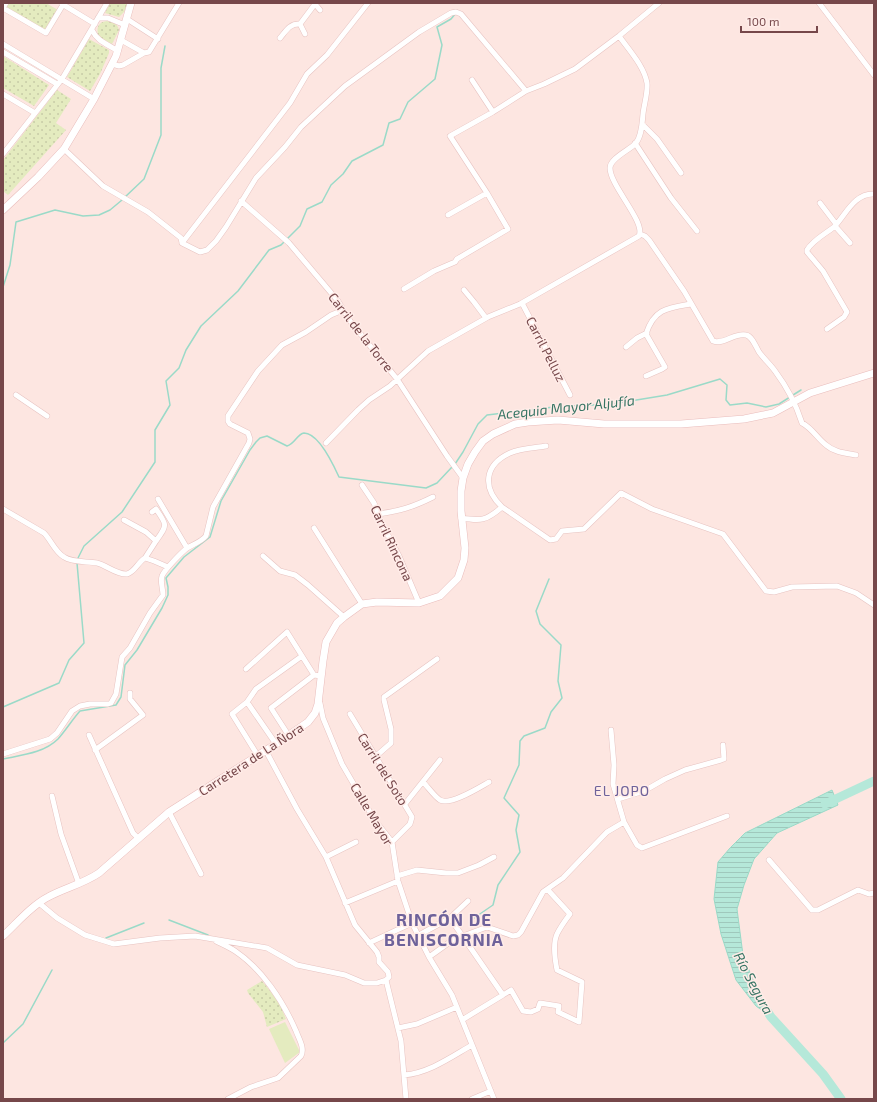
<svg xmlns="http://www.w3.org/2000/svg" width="877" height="1102" viewBox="0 0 877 1102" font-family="'Exo 2',sans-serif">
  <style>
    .grass { fill: url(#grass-dots) }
    .garden { fill: #e4ebbf }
    .water { fill: url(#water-rules); stroke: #9adac8 }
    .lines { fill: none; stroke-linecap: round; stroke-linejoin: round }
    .stream { stroke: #9adac8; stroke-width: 1.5 }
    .river { stroke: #b5e8d9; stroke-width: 9 }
    .minor-casing { stroke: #e7c3c1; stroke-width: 6 }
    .secondary-casing { stroke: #e9bdbc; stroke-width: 8 }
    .minor { stroke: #fff; stroke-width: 5 }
    .secondary { stroke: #fff; stroke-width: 7 }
    .labels { text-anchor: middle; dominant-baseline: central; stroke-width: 3; stroke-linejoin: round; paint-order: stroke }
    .street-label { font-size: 13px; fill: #76474a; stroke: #ffece8 }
    .water-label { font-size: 14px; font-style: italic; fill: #377564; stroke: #ffece8 }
    .neighbourhood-label { font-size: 14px; letter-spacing: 1px; fill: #6e629a; stroke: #ffece8 }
    .district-label { font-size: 17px; font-weight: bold; letter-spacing: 1px; fill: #6e629a; stroke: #ffece8 }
  </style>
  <defs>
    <pattern id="grass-dots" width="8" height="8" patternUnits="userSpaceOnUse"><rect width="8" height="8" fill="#e4ebbf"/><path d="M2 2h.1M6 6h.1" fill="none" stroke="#c7cba6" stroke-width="1.8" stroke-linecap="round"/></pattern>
    <pattern id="water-rules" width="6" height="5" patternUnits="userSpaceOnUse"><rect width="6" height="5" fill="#b5e8d9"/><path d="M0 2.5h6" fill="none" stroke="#9fc8bc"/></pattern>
  </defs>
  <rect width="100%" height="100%" fill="#fde6e1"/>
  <path class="grass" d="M 9,3 L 46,3 L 58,10 L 46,31 L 6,7 Z
    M 110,3 L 128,3 L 124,12 L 119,17 L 105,13 Z
    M 107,21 C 113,22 118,24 119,30 L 112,44 L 99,37 C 96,30 97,22 107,21 Z
    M 89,39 L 109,50 L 109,53 L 100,74 L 90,91 L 67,77 Z
    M 3,56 L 49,85 L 34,106 L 3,88 Z
    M 57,90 L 71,99 L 56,123 L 66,130 L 8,195 L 3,191 L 3,160 Z
    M 262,981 L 279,1002 L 286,1019 L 267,1027 L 263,1012 L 248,993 L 247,990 Z"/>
  <path class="garden" d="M 285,1022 L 300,1052 L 285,1063 L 269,1029 Z"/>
  <path class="water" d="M 832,790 L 838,805 L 777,833 L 754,859 L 744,885 L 737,909 L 743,955 L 753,980 L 771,1017 L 756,1006 L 736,980 L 721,934 L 714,899 L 718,862 L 730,848 L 745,833 Z"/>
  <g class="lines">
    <path class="stream" d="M 125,197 L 144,179 L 161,135 L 161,68 L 165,46
      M 3,287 L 10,265 L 16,222 L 55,210 L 83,216 L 99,215 L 110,210 L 122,200
      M 874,369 L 874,368
      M 793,395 L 801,390
      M 455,464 L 463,452 L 478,424 L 487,415 L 554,407 L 612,404 L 667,395 L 720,379 L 727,385 L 726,400 L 730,405 L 747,403 L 766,407 L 779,404 L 790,397
      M 78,558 L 84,546 L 122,512 L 155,462 L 155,430 L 170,405 L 166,381 L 179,368 L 186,350 L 201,326 L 238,291 L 269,250 L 281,245 L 300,226 L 307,209 L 322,202 L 331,185 L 343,174 L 352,161 L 383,145 L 389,123 L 400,119 L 408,102 L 435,79 L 442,45 L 437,27 L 451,19 L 456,13
      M 3,707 L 59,683 L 69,660 L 84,643 L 77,563
      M 3,759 C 22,755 44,753 58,739 C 66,730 72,720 80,711 L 116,705 L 121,697 L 125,665 L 137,650 L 162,608 L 168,595 L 168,587 L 166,578 L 184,557 L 210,537 L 221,501 L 250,450 L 256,442 L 260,438 L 267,436 L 287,446 C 295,444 297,434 304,433 C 319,433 334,466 339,477 L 426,488 L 437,483 L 452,467
      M 474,918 L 493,905 L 498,885 L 520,852 L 516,830 L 519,815 L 504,798 L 519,765 L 520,741 L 524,736 L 545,728 L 551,712 L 562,698 L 558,681 L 561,645 L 540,624 L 536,611 L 549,579
      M 169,920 L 208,935
      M 106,938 L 144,923
      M 3,1043 L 23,1024 L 52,970"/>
    <path class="river" d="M 825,804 L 874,781
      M 765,1008 L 771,1017 L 823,1074 L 841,1099"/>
    <g class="minor-casing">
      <path id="minor" d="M 6,3 L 3,8 L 46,33 L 64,3
        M 819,3 L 874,75
        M 62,4 L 95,24
        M 315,4 L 320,10
        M 98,18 L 108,18 L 125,25
        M 127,19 L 158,39
        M 300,24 L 305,34
        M 92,30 C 97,41 107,44 118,51
        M 280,38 C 286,31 290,23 300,24 L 315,4 L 314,3
        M 121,40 L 144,53 L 149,52 L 179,3
        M 3,44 L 94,99
        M 3,52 L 57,84
        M 112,64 L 119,66 L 123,65 L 144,53
        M 472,80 L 493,112
        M 3,94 L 35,113
        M 642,124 L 657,139 L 681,173
        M 635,143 L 671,198 L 697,231
        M 64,149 L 103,186 L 148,212 L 181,238 L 182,243 L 200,252 L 207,250 L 216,241 L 226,227 L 256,178 L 285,147 L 301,127 L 345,86 L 419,32 L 451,13 L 456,12 L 461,14 L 526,91
        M 3,154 L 62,79 L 107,3
        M 241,201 L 289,243 L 338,301 L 350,321 L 397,379 L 447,456 L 463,478
        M 820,203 L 836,224
        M 448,215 L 487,193
        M 835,226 L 850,243
        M 640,234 L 645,236 L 649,240 L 684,291 L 713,341 C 724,345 735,332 746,335 C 752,336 756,347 759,352 C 764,359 770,364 775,371 C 787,387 796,404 802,423 C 812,428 817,438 826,445 C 834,452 845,453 856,455
        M 182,243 L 290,103 L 307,74 L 327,55 L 368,3
        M 404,289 L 434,271 L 455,262 L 457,259 L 508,229 L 487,193 L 450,136 L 493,112 L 526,91 L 544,84 L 575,69 L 619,36 L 659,3
        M 464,290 L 474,302 L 486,318
        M 522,303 L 570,395
        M 827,329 L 844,317 L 847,312 L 823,271 L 807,252 L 807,250 C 813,240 825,234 834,227 C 845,216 854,193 874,194
        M 626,347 L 637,338 L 647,333
        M 646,376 L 662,369 L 665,367 L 646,334 C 654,309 667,308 691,304
        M 16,395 L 47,416
        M 326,443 L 358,410 L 369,400 L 390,386 L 428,351 L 488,317 L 520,304 L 639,236 C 646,222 610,186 610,168 C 610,158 630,150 636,143 C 642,135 642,123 643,114 C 644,104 648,93 647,83 C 644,66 629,50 619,36
        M 362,485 L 374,503 L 382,524 L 399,556 L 419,603
        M 158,499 L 187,548
        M 502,507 C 482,488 484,465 510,453 C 521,448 535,448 546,446
        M 3,509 L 44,533 C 51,540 55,552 64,557 C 73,563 87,561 97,563 C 106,565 117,575 127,574 C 135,572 138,562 145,558 L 154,561 L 168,567
        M 152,512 L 156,509 C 168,526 167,525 156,541
        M 378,514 C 400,511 413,507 433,497
        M 461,518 C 481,521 486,521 502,507 L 550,540 L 556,539 L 562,531 L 584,529 L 621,493 L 652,509 L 723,534 L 766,591 L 774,592 L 792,587 L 837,586 L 856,593 L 874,605
        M 124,520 L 146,532 L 156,541 L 145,558
        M 314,528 L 362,604
        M 263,556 L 280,571 L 295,575 L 308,585 L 344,617
        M 246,669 L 287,632 L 314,675 L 321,676
        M 247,702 L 276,744
        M 320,703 L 323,718 L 342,764 L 374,819 L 392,842 L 398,881 L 412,923 L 429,957 L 452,995 L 494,1099
        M 350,714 L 412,817 L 410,824 L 392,842
        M 611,730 L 614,765 L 613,784 L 624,822 L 637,845 L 642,848 L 727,816
        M 89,735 L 133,833 L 139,839
        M 289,736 L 271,708 L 314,675
        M 95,750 L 143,715 L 130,699 L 130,693
        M 3,754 L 50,739 L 57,733 L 72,711 L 80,706 L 90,704 L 108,704 L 111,703 L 116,694 L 122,657 L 130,648 L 150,613 L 163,595 C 163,589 160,582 162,576 C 165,569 181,553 187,548 C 194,544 201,542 206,536 L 213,507 L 249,443 L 250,439 L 248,433 L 230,424 L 228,421 L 228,416 L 258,371 L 282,345 L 306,332 L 331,315 L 343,310
        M 258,756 L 232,714 L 247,702 L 256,689 L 302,656
        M 375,757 L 391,743 L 391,729 L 384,700 L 384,697 L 437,659
        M 423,782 C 428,787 434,796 440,800 C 450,806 480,787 489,782
        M 52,796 L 61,834 L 79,884
        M 618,799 L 644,791 L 665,779 L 685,770 L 721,760 L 724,759 L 723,745
        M 405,804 L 440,760
        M 169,812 L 201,874
        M 326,857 L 356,842
        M 769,860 L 812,910 L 818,910 L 858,890 L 869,894 L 874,893
        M 397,876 L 417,870 L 446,873 L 458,873 L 479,865 L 494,857
        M 468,901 L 450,918 L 503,995 L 511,990 L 523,1011 L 531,1012 L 538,1009 L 540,1003 L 559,1006 L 558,1012 L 579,1022 L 582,982 L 557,970 C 555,960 553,943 557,934 C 559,930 567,918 570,914 L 548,890
        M 39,903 L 57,918 L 85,935 L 114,944 L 160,938 L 195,936 L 267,948 L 297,965 L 345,975 L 364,983 L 377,983 L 386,980 L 389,977 L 388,972 L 379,962 L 379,957 L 377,952 L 355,925 L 326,857 L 297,809 L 266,751
        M 345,903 L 398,881
        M 419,935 L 450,918
        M 463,936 L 487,927 L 513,936 L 518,935 L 521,932 L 543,892 L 563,878 L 607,832 L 624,822
        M 216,941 C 222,944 229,947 235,951 C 262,969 283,1001 296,1031 C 299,1039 305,1048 301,1056 L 278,1078 L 251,1087 L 228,1099
        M 369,943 L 412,923
        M 429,957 L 461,934
        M 386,980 L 401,1041 L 406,1099
        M 462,1020 L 503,995
        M 398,1028 L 417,1024 L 457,1007
        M 404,1075 C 429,1073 451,1057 472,1045
        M 472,1099 L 491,1091"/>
    </g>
    <g class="secondary-casing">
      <path id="secondary" d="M 3,210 L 38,177 L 64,149 L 94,99 L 116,56 L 131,3
        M 3,936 C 17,923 31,906 48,897 C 64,888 83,884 99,873 L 169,812 L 276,744 L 308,722 L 315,713 L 318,704 L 323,661 L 326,642 L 337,623 L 344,617 L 362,604 L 377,602 L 419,603 L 440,596 L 458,578 L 464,560 L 465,548 L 461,511 L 461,491 L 463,478 L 468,464 L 475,452 L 483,441 L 493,434 L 515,424 L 528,422 L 558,420 L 604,424 L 681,424 L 744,419 L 773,413 L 810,393 L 874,373"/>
    </g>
    <use href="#minor" class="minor"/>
    <use href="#secondary" class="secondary"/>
  </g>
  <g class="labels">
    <g class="street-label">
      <text transform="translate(361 332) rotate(52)">Carril de la Torre</text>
      <text transform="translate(546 349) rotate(63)">Carril Pelluz</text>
      <text transform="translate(392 543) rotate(65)">Carril Rincona</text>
      <text transform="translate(251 759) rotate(-33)">Carretera de La Ñora</text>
      <text transform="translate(383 769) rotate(58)">Carril del Soto</text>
      <text transform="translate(372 814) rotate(59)">Calle Mayor</text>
    </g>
    <g class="water-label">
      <text transform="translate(566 407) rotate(-6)">Acequia Mayor Aljufía</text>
      <text transform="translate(754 983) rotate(62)">Río Segura</text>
    </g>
    <g class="neighbourhood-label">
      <text x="622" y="790">EL JOPO</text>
    </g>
    <g class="district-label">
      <text x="444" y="919">RINCÓN DE<tspan x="444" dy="20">BENISCORNIA</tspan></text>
    </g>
  </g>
  <rect width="877" height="1102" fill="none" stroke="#76474a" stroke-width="8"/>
  <path d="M741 26v6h76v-6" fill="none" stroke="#76474a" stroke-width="2"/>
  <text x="747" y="26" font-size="12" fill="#76474a" stroke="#ffece8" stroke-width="3" paint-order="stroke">100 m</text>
</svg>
